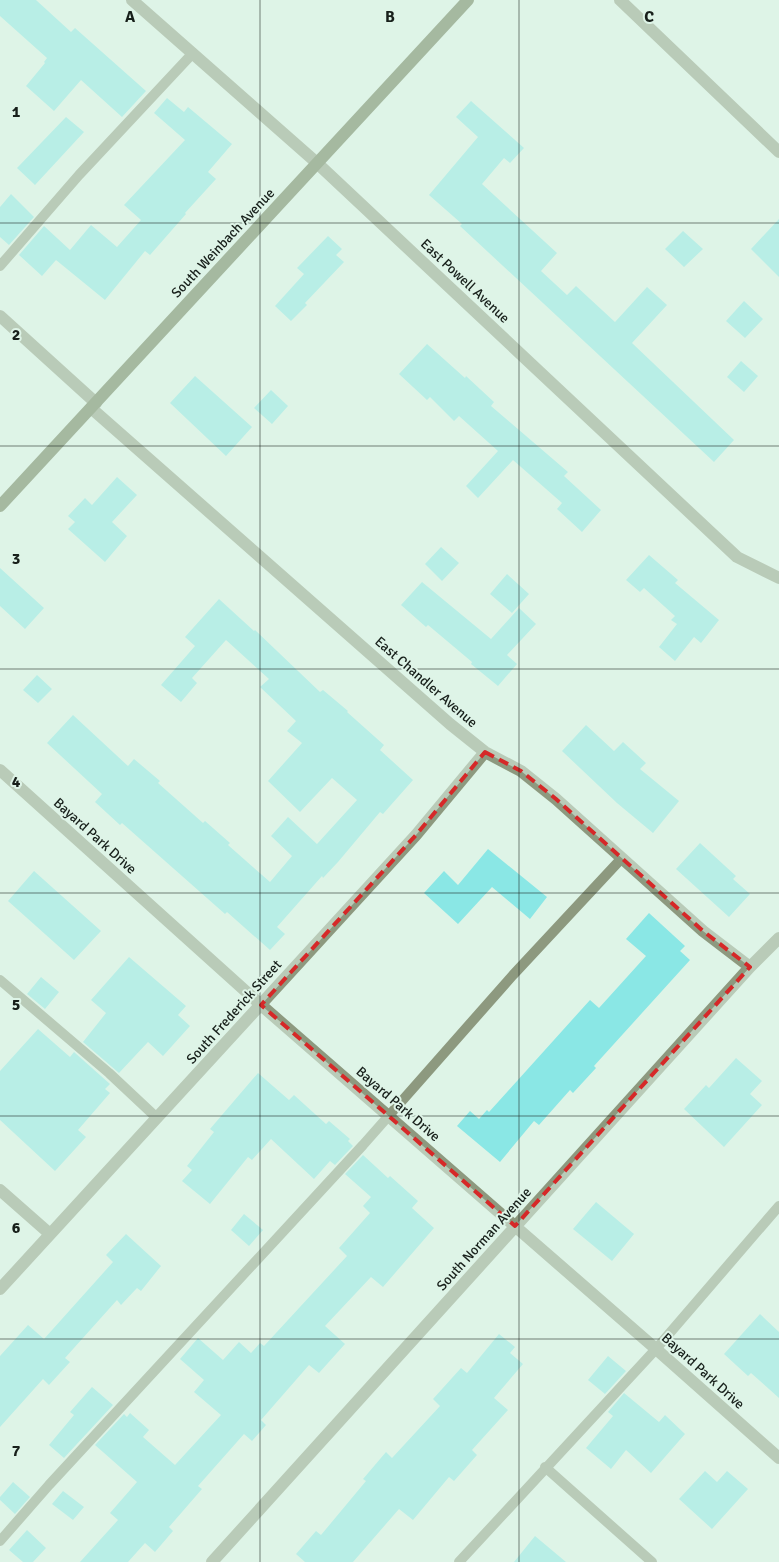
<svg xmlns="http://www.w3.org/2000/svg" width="779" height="1562" viewBox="0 0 779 1562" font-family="Signika,sans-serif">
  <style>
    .building { fill: #8ae7e5 }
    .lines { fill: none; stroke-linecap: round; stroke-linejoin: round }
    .lane { stroke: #8d997f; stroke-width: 10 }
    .street { stroke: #8d997f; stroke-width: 12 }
    .secondary { stroke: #60714b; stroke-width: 12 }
    .marked { fill: none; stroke: #d62828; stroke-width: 4; stroke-dasharray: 10 6; stroke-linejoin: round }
    .grid { fill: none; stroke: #171f1a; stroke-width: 1; stroke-opacity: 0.55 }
    .labels { text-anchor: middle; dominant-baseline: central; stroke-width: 4; stroke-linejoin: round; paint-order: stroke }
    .street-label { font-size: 14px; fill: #171f1a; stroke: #def4e7 }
    .grid-label { font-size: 16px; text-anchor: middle; font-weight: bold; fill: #171f1a; stroke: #def4e7; stroke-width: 4; stroke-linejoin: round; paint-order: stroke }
  </style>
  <rect width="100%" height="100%" fill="#def4e7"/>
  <path class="building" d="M 0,0 L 36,0 L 71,32 L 75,28 L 146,91 L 122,117 L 81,80 L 54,111 L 26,86 L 45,63 L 44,62 L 47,58 L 0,16 Z
    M 167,98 L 184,112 L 188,107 L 232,144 L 208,172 L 216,179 L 185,213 L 186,214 L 150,255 L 145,251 L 105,300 L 56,260 L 42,276 L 19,255 L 44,226 L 70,250 L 91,225 L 117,247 L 141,220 L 124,205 L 185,140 L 154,113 Z
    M 471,101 L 524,148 L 510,163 L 504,158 L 482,184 L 557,253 L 541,271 L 567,295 L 576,286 L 615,322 L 647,287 L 667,305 L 632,343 L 734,440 L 714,462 L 460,226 L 462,224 L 429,195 L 478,137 L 456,117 Z
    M 66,117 L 84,132 L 35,185 L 17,168 Z
    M 11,194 L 34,217 L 9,245 L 0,237 L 0,207 Z
    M 779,219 L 779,277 L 751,249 Z
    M 683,231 L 703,249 L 684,267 L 665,249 Z
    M 328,236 L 342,249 L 336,255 L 344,262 L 305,303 L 307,305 L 291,321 L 275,306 L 304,274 L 297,268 Z
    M 744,301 L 763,319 L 745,338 L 726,321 Z
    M 427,344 L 465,378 L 466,376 L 494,402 L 491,406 L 568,472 L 564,476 L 601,510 L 582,532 L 557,509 L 562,503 L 513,460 L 478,498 L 466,486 L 498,451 L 459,416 L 454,421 L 430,397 L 427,400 L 399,374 Z
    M 741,361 L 758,376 L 744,392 L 727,377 Z
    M 195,376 L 252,427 L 226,456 L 170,403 Z
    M 271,390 L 288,406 L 272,424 L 254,408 Z
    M 117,477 L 137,495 L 112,522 L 127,536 L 105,562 L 68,529 L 75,522 L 68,516 L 85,498 L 92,505 Z
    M 441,547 L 459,563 L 442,581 L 425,564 Z
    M 649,555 L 678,580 L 675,583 L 719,620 L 701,643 L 694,637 L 675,661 L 659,647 L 677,624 L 671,620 L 675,616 L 644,588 L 640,592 L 626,580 Z
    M 0,568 L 44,608 L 25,629 L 0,606 Z
    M 507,574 L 529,594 L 512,613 L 490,594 Z
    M 422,582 L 491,639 L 519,608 L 536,624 L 507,655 L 517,664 L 498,686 L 471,664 L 472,662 L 428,625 L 426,627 L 401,605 Z
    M 219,599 L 254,631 L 255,630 L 320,692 L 323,690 L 348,711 L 347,712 L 384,745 L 380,750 L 413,780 L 383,814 L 380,812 L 338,862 L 323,878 L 322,876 L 277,927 L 285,934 L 270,950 L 227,912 L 225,914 L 122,823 L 120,825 L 95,802 L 102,794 L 47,743 L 73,715 L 128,766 L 134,759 L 160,781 L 158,783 L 203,823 L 205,821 L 230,843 L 228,845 L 270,882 L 292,856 L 271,836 L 288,817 L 317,844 L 357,800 L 332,778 L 300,812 L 268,781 L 302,743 L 287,731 L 296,721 L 260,687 L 269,679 L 226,640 L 192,678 L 197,683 L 181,702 L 161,685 L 195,646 L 185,637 Z
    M 37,675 L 52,689 L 38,703 L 23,690 Z
    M 586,725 L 614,751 L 623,742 L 646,763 L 640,769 L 679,801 L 653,833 L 617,803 L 562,751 Z
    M 700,843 L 736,876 L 733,879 L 750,894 L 729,917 L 676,869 Z
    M 488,849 L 547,897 L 530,919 L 492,887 L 458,924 L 424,893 L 444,871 L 458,885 Z
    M 34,871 L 101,931 L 74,960 L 8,901 Z
    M 649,913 L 685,946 L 680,951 L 690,960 L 594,1066 L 596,1068 L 573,1093 L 570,1090 L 539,1125 L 534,1121 L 500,1162 L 457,1126 L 470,1111 L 479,1119 L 487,1110 L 489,1112 L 590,1000 L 599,1008 L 646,956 L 626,939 Z
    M 129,957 L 186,1006 L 178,1015 L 190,1026 L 163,1056 L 148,1042 L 119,1073 L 83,1042 L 106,1013 L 91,1000 Z
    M 41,977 L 59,992 L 45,1009 L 27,994 Z
    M 38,1029 L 70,1057 L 74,1052 L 110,1084 L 105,1089 L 110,1093 L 78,1130 L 86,1137 L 55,1171 L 0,1120 L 0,1071 Z
    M 736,1058 L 762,1081 L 750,1094 L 762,1105 L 724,1147 L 684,1109 L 706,1085 L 709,1088 Z
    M 258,1073 L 289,1100 L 294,1095 L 326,1124 L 329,1121 L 350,1139 L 348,1141 L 353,1146 L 335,1165 L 330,1161 L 314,1179 L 271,1139 L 252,1160 L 248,1157 L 210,1204 L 182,1181 L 192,1170 L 187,1166 L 214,1132 L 210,1129 Z
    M 363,1155 L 388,1178 L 390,1176 L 418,1201 L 412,1208 L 434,1228 L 383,1287 L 371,1277 L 325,1326 L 345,1344 L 319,1373 L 309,1365 L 261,1420 L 266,1425 L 252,1441 L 244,1434 L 198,1486 L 202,1489 L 169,1527 L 173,1531 L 155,1552 L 145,1543 L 128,1562 L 80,1562 L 118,1520 L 110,1513 L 137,1482 L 95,1445 L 124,1414 L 127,1417 L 130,1413 L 149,1430 L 143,1437 L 175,1465 L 221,1415 L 194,1392 L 204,1380 L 180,1359 L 198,1338 L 223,1360 L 239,1342 L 251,1353 L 260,1343 L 264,1346 L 347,1256 L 339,1248 L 370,1213 L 363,1206 L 371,1197 L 345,1174 Z
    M 596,1202 L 634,1234 L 612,1261 L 573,1229 Z
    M 244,1214 L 263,1230 L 249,1246 L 231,1230 Z
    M 126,1234 L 161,1266 L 141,1291 L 137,1288 L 121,1305 L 117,1300 L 65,1358 L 70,1362 L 49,1385 L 43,1379 L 0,1427 L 0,1356 L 28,1325 L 44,1339 L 113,1262 L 106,1255 Z
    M 760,1314 L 779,1332 L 779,1398 L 751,1373 L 748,1376 L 724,1354 Z
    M 499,1334 L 515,1347 L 510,1353 L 523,1364 L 494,1398 L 508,1410 L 472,1450 L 477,1455 L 454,1481 L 449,1477 L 413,1520 L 399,1509 L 353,1562 L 305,1562 L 296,1554 L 316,1531 L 321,1535 L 366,1481 L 363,1479 L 386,1452 L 392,1458 L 440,1406 L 433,1399 L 461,1368 L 467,1373 Z
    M 608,1356 L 626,1371 L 605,1394 L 588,1380 Z
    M 92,1387 L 113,1405 L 64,1458 L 49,1445 L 74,1415 L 70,1412 Z
    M 624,1393 L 659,1422 L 665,1415 L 685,1434 L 651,1473 L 626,1450 L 611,1469 L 586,1448 L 613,1416 L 608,1412 Z
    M 705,1471 L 717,1482 L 727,1471 L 748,1489 L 712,1529 L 679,1499 Z
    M 13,1482 L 30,1497 L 15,1514 L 0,1500 L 0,1497 Z
    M 63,1491 L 84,1507 L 73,1520 L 52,1504 Z
    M 27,1530 L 46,1548 L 33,1562 L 23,1562 L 9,1550 Z
    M 535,1536 L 566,1562 L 514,1562 Z"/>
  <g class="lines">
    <path class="lane" d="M 0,266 L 79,175 L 193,53
      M 0,980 L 109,1073 L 157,1118
      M 545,1467 L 652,1562
      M 0,1541 L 49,1485 L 363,1145 L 513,975 L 622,858
      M 459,1562 L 656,1349 L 779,1206"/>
    <path class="street" d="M 132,0 L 317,163 L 737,557 L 779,578
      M 620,0 L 779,152
      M 0,316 L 96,403
      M 91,408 L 450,724 L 485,752 L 521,771 L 556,799 L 703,931 L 750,967
      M 0,770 L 261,1005 L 656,1349 L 779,1458
      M 0,1190 L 50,1234
      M 0,1289 L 416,835 L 485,752
      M 212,1562 L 750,967 L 779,938"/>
    <path class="secondary" d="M 0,506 L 468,0"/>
  </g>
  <path d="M0 0H779V1562H0ZM 485,752 L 521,771 L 556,799 L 703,931 L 750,967 L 515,1226 L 261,1005 L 416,835 Z" fill="#def4e7" fill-opacity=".55" fill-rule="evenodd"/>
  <path class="marked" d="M 485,752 L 521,771 L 556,799 L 703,931 L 750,967 L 515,1226 L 261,1005 L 416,835 Z"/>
  <path class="grid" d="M 260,0 L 260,1562M 519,0 L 519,1562M 0,223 L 779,223M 0,446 L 779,446M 0,669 L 779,669M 0,893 L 779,893M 0,1116 L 779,1116M 0,1339 L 779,1339"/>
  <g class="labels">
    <g class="street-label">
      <text transform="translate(223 243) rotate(-47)">South Weinbach Avenue</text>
      <text transform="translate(465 281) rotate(43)">East Powell Avenue</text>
      <text transform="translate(426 682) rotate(41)">East Chandler Avenue</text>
      <text transform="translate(95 836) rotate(42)">Bayard Park Drive</text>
      <text transform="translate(234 1012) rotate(-48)">South Frederick Street</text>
      <text transform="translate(398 1104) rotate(41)">Bayard Park Drive</text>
      <text transform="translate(484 1239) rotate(-48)">South Norman Avenue</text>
      <text transform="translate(703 1371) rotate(42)">Bayard Park Drive</text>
    </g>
  </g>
  <g class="grid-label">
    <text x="130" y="22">A</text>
    <text x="390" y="22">B</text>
    <text x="649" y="22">C</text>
    <text x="16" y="117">1</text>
    <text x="16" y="340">2</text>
    <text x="16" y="564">3</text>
    <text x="16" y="787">4</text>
    <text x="16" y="1010">5</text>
    <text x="16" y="1233">6</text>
    <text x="16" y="1456">7</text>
  </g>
</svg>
